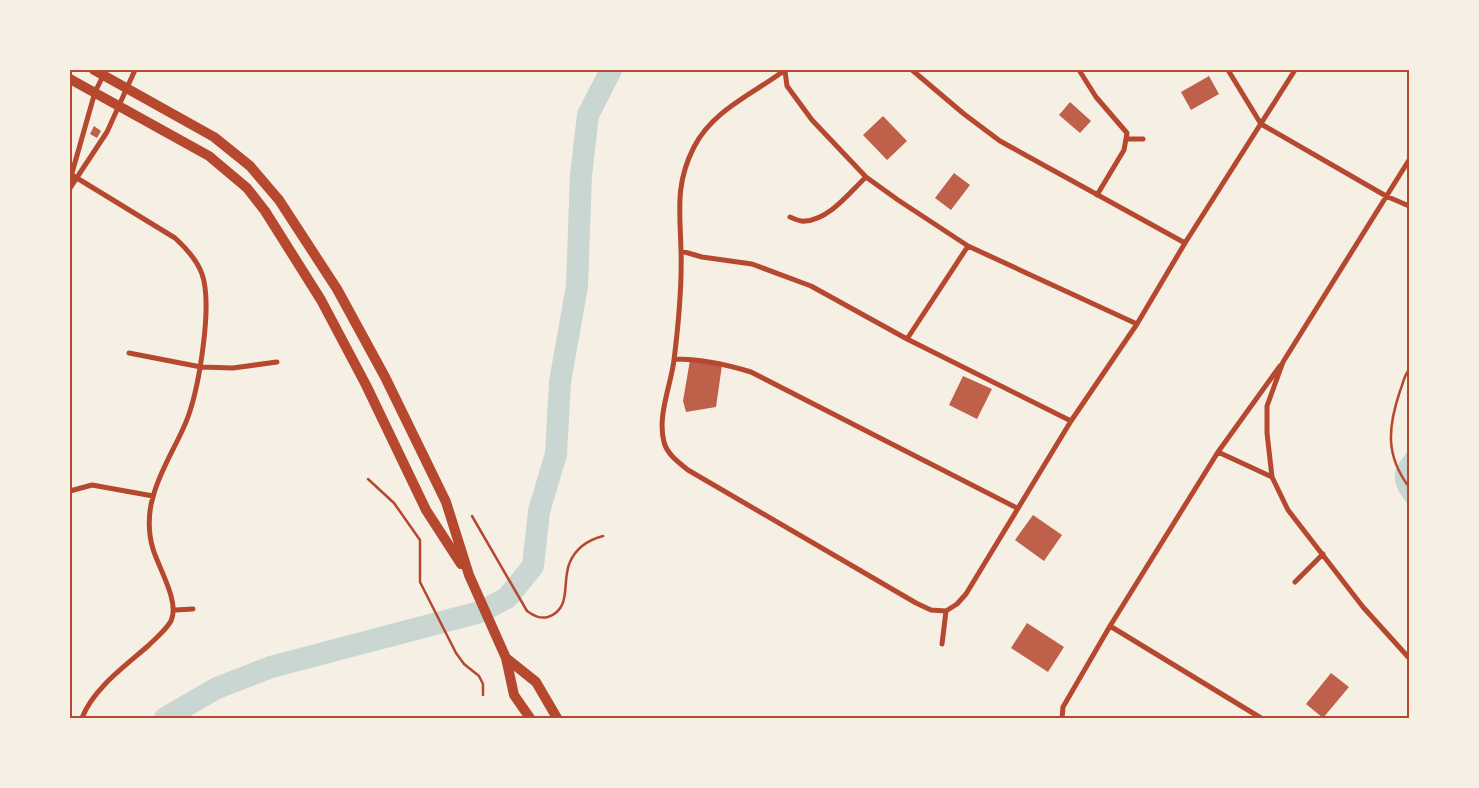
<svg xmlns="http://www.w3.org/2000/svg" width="1479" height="788" viewBox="0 0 1479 788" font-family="Georgia,serif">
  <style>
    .water { fill: #c9d6d2 }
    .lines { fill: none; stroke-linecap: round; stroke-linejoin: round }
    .river { stroke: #c9d6d2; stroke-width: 22 }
    .building { fill: #bf614a }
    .path { stroke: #b5482f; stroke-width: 2.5 }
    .minor { stroke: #b5482f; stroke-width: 5 }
    .secondary { stroke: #b5482f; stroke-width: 10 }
    .neatline { fill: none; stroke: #b5482f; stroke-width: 2 }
  </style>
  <rect width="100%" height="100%" fill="#f6efe4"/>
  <path class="water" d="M 1409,451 L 1409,505 C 1391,485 1389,470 1409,451 Z"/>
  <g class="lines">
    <path class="river" d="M 165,718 L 217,688 L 271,667 L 480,612 L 507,598 L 533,566 L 539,511 L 556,454 L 560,382 L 577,286 L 581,175 L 588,115 L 611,70"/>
  </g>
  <path class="building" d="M 1209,76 L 1219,94 L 1191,110 L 1181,92 Z
    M 1070,102 L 1091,121 L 1080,133 L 1059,115 Z
    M 883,116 L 907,141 L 887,160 L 863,135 Z
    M 94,126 L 101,131 L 97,138 L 90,134 Z
    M 954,173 L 970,185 L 951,210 L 935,198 Z
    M 690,360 L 722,365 L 716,407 L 686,412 L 683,401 Z
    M 963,376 L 992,389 L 977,419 L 949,405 Z
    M 1033,515 L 1062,535 L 1044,561 L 1015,540 Z
    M 1027,623 L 1064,647 L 1048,672 L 1011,648 Z
    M 1331,673 L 1349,687 L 1323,718 L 1306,704 Z"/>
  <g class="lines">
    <path class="path" d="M 1409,370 C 1404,375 1403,384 1400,391 C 1388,427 1385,455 1409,487
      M 368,479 L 394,503 L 420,540 L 420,582 L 456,653 L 464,664 L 479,676 L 483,684 L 483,695
      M 472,516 L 527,611 C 534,616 540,619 548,617 C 573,608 561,581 570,562 C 576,548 588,540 603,536"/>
    <path class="minor" d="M 785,70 C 753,94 713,110 694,147 C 675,184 680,211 681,250 C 682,282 678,328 674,360 C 671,385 657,416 664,442 C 667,454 678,462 688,470 L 916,603 L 931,610 L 946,611
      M 912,70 L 964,114 L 1000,141 L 1185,243
      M 1079,70 L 1096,97 L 1127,133 L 1124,150 L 1097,195
      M 1228,70 L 1261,124 L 1386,196 L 1409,206
      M 785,71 L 787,86 L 812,120 L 866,177 L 898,200 L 968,246 L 1137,324
      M 1127,139 L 1143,139
      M 1409,160 L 1283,362 L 1267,406 L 1267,433 L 1272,477 L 1288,510 L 1363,607 L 1409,658
      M 72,175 L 175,238 C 186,248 197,260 202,274 C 213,305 199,386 188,417 C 178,444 160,469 153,497 C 148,513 148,533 153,549 C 159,569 180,602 171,621 C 166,630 156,638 148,646 C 125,666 93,689 82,718
      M 70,180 L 95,92 L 106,70
      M 70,188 L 107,132 L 135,70
      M 790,217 C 795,219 800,222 805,221 C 829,220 850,192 866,177
      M 681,251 L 702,257 L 752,264 L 811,286 L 907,339 L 1071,421
      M 907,339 L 968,246
      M 129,353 L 201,367 L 233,368 L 277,362
      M 674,359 C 701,359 725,364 751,372 L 1017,508
      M 1218,452 L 1272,477
      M 70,491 L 92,485 L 153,496
      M 1295,582 L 1323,554
      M 175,610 L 193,609
      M 946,611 L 957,604 L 966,594 L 1071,421 L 1137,324 L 1185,243 L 1295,70
      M 1110,626 L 1261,718
      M 942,644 L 946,611
      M 1062,718 L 1063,707 L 1110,626 L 1218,452 L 1280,366"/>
    <path class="secondary" d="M 94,70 L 214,137 L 250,166 L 279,200 L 337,289 L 385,377 L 446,502 L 469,575 L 506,658 L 514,695 L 530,718
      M 70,79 L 209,156 L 247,188 L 265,211 L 321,300 L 366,385 L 426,510 L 461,564
      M 506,658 L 536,682 L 557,718"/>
  </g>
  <rect width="1479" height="788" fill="none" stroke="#f6efe4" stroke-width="142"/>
  <rect x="71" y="71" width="1337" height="646" class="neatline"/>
</svg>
